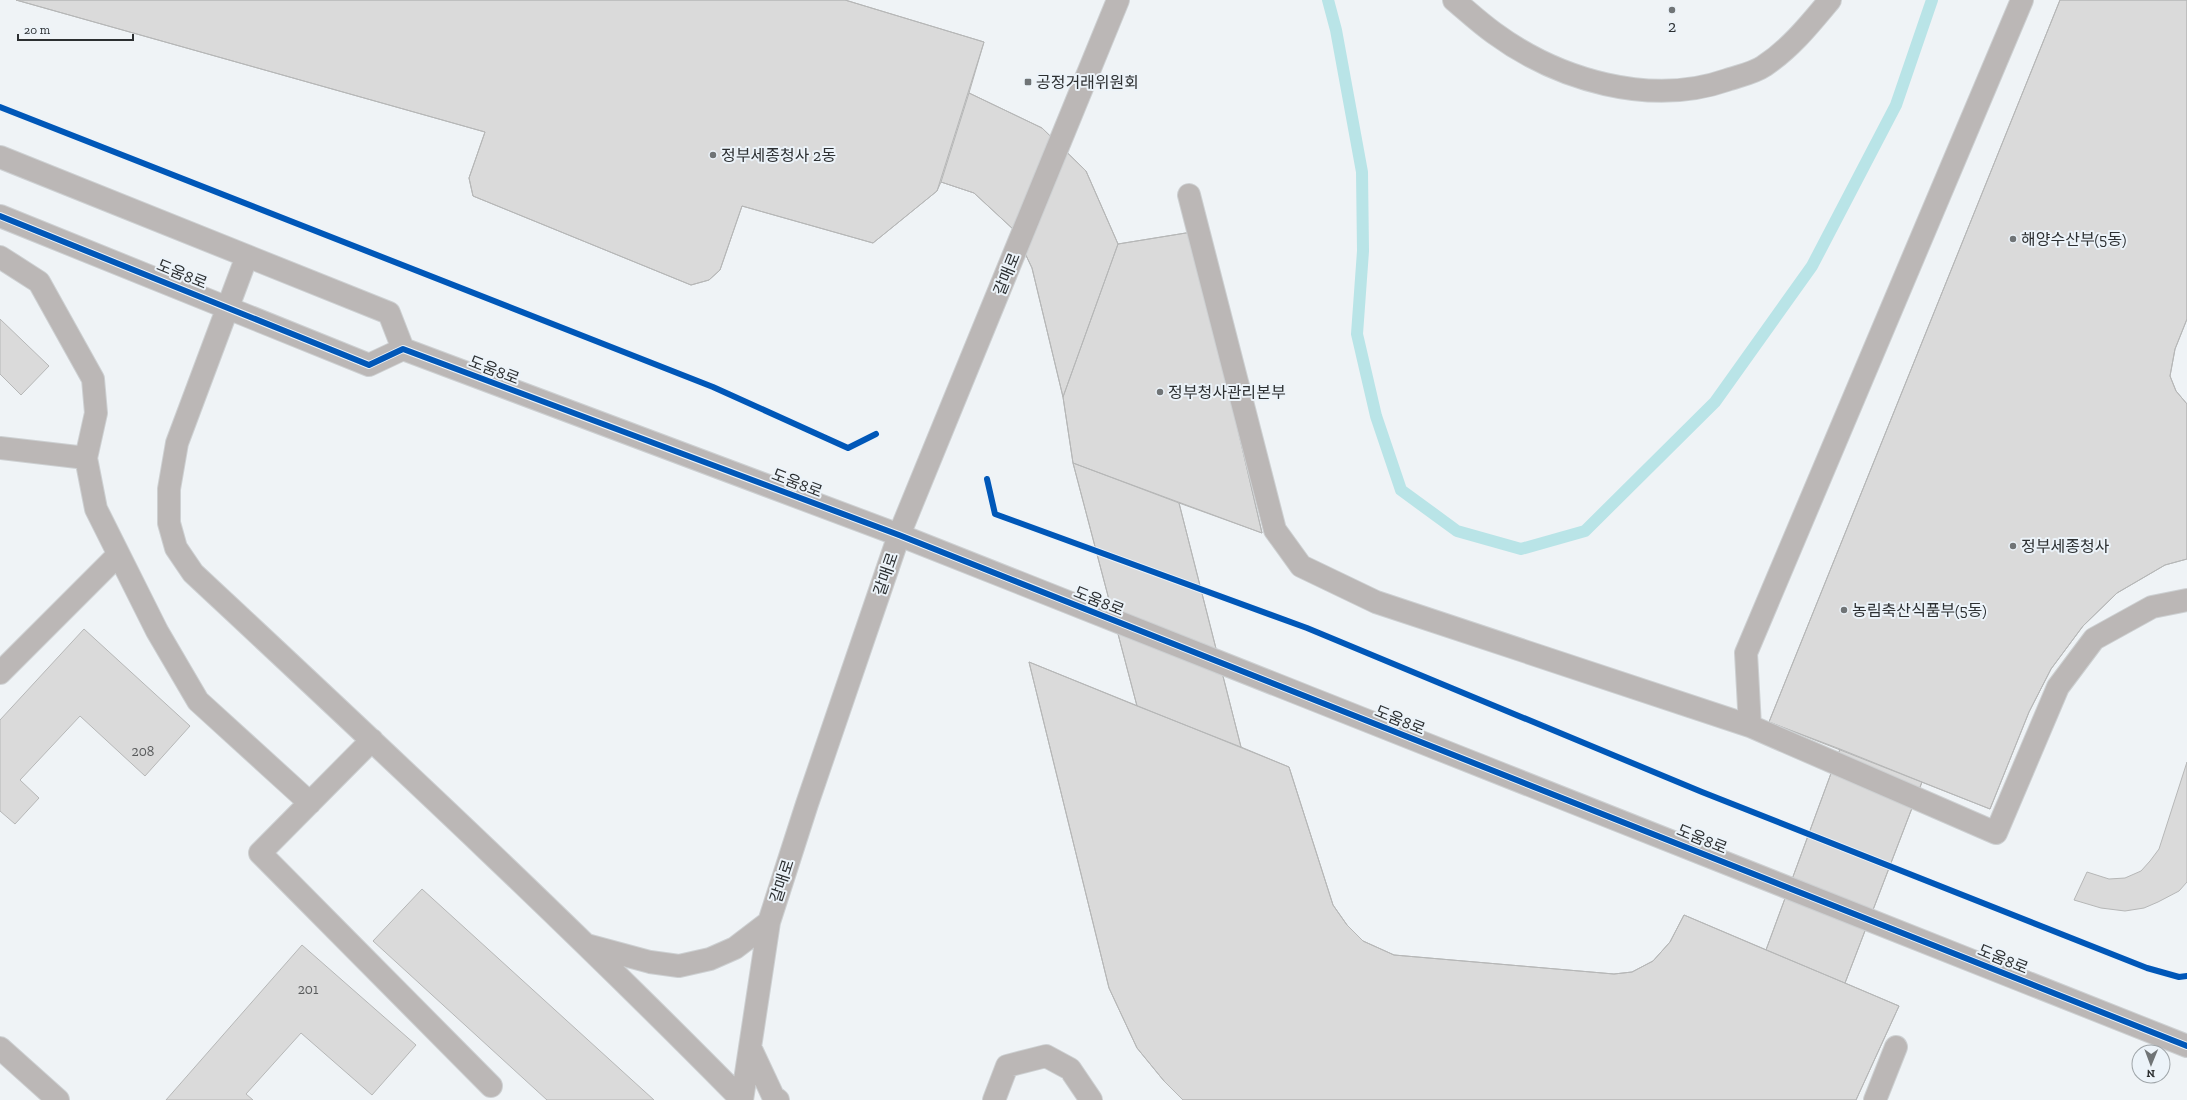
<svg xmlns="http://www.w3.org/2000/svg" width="2187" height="1100" viewBox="0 0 2187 1100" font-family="'Zilla Slab','Noto Sans KR',serif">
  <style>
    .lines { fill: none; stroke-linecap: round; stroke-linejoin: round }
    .stream { stroke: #b9e4e7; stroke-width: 12 }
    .building { fill: #dadada; stroke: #b6b7b7 }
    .minor-casing { stroke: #cdd0d2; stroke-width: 24 }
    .minor { stroke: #bbb7b6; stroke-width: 22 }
    .cycleway-casing { stroke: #ecf3f9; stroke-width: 8 }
    .cycleway { stroke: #0057b8; stroke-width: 6 }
    .poi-dot { fill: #707476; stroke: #ecf3f9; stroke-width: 1.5 }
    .labels { text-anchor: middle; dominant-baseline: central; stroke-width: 4; stroke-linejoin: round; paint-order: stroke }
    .number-label { font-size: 14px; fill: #585a5b }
    .poi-label { font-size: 16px; fill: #2c2f31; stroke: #ecf3f9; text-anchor: start }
    .street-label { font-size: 16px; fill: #2c2f31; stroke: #ecf3f9 }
  </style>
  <rect width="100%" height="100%" fill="#eff3f6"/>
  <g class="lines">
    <path class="stream" d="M 1328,0 L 1336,30 L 1362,172 L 1363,251 L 1357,334 L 1376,416 L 1401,490 L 1457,531 L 1521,549 L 1585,531 L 1715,402 L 1812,266 L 1896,105 L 1932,0"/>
  </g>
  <path class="building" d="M 16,0 L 845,0 L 984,42 L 969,93 L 1042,128 L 1086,171 L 1118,244 L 1192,232 L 1262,533 L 1179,503 L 1241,747 L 1289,767 L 1333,905 L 1347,925 L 1363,941 L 1394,955 L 1614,974 L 1632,972 L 1653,961 L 1670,942 L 1684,915 L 1766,950 L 1840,749 L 1769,722 L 2060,0 L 2187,0 L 2187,319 L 2175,349 L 2170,376 L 2176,391 L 2187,404 L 2187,559 L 2165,565 L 2117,593 L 2083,626 L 2051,669 L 2029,712 L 1990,809 L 1922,782 L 1845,983 L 1899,1006 L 1856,1100 L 1183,1100 L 1164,1081 L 1137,1048 L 1109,988 L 1029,662 L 1137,706 L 1073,463 L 1063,397 L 1032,268 L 1014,230 L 974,193 L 941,182 L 937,191 L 873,243 L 742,206 L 720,270 L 709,280 L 691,285 L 473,196 L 469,178 L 485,132 Z
    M 16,0 L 845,0 L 984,42 L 937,191 L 873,243 L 742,206 L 720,270 L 709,280 L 691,285 L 473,196 L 469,178 L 485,132 Z
    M 2060,0 L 2187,0 L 2187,319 L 2175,349 L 2170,376 L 2176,391 L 2187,404 L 2187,559 L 2165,565 L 2117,593 L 2083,626 L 2051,669 L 2029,712 L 1990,809 L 1769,722 Z
    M 969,93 L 1042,128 L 1086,171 L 1118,244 L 1063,397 L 1032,268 L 1014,230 L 974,193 L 941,182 Z
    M 1192,232 L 1262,533 L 1073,463 L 1063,397 L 1118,244 Z
    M 0,319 L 49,366 L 21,395 L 0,374 Z
    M 1073,463 L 1179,503 L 1241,747 L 1137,706 Z
    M 84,629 L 190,726 L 145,776 L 80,716 L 20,780 L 39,798 L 15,824 L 0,811 L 0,720 Z
    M 1029,662 L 1289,767 L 1333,905 L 1347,925 L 1363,941 L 1394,955 L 1614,974 L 1632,972 L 1653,961 L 1670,942 L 1684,915 L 1899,1006 L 1856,1100 L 1183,1100 L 1164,1081 L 1137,1048 L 1109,988 Z
    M 1840,749 L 1922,782 L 1845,983 L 1766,950 Z
    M 2187,762 L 2187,882 L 2179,891 L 2158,902 L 2144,908 L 2125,911 L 2101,908 L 2074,900 L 2087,872 L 2109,879 L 2125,878 L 2141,871 L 2150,861 L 2159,849 Z
    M 422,889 L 654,1100 L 547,1100 L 373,941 Z
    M 302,945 L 416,1045 L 372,1095 L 301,1033 L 246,1094 L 253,1100 L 166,1100 Z"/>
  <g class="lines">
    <g class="minor-casing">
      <path id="minor" d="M 1454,0 C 1467,11 1480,23 1494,33 C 1558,80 1650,107 1727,80 C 1739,76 1754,73 1764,66 C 1791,48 1810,24 1830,0
        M 0,157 L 389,313 L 403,349
        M 1189,195 L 1275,530 L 1301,566 L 1376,602 L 1750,726 L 1996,833 L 2058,687 L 2094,639 L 2152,607 L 2187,600
        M 0,216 L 369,365 L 403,349 L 899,535 L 2187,1046
        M 247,256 L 177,443 L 169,489 L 169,523 L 176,548 L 193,573 C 378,746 564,919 742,1100
        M 0,257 L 39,282 L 93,379 L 96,413 L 86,458 L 96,509 L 157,631 L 198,701 L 310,803
        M 0,448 L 86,458
        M 0,673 L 118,555
        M 1750,726 L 1746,653 L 2022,0
        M 372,740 L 260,853 L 491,1086
        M 587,945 L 650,962 L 679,966 L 710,959 L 735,948 L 769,922
        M 750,1047 L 773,1096 L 778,1100
        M 0,1048 L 58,1100
        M 742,1100 L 769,922 L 807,804 L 899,535 L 1118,0
        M 994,1100 L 1007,1066 L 1046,1056 L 1070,1069 L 1091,1100
        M 1875,1100 L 1896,1047"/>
    </g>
    <use href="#minor" class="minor"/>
    <g class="cycleway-casing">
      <path id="cycleway" d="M 0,107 L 713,387 L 848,448 L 876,434
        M 0,216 L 369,365 L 403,349 L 899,535 L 2187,1046
        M 987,479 L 995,514 L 1307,628 L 1702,792 L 2147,968 L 2179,977 L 2187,976"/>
    </g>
    <use href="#cycleway" class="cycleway"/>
  </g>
  <g class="poi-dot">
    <circle cx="1672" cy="10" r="4"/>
    <rect x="1024" y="78" width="8" height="8" rx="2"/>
    <circle cx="713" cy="155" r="4"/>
    <circle cx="2013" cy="239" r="4"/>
    <circle cx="1160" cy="392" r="4"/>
    <circle cx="2013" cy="546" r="4"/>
    <circle cx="1844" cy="610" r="4"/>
  </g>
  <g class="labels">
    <g class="number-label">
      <text x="143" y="751">208</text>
      <text x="308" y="989">201</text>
    </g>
    <g class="poi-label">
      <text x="1672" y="26" text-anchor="middle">2</text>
      <text x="1036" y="82">공정거래위원회</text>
      <text x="721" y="155">정부세종청사 2동</text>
      <text x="2021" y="239">해양수산부(5동)</text>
      <text x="1168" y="392">정부청사관리본부</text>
      <text x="2021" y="546">정부세종청사</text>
      <text x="1852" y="610">농림축산식품부(5동)</text>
    </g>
    <g class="street-label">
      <text transform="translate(182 274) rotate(22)">도움8로</text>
      <text transform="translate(1007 274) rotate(-68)">갈매로</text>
      <text transform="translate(494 370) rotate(21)">도움8로</text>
      <text transform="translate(797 483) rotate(21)">도움8로</text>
      <text transform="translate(886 574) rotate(-71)">갈매로</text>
      <text transform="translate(1099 601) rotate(22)">도움8로</text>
      <text transform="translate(1400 720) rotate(22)">도움8로</text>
      <text transform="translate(1702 839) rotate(22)">도움8로</text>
      <text transform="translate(782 881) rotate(-72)">갈매로</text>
      <text transform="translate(2003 959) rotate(22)">도움8로</text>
    </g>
  </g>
  <g transform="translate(2151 1064) rotate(181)"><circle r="19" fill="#ecf3f9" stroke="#9fa5a9"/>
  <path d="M0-3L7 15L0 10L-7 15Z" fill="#707476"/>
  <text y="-6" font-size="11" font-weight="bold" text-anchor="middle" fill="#2c2f31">N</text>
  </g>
  <path d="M18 34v6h115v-6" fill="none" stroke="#2c2f31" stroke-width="2"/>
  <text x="24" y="34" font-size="12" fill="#2c2f31" stroke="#ecf3f9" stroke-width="3" paint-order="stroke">20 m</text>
</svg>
